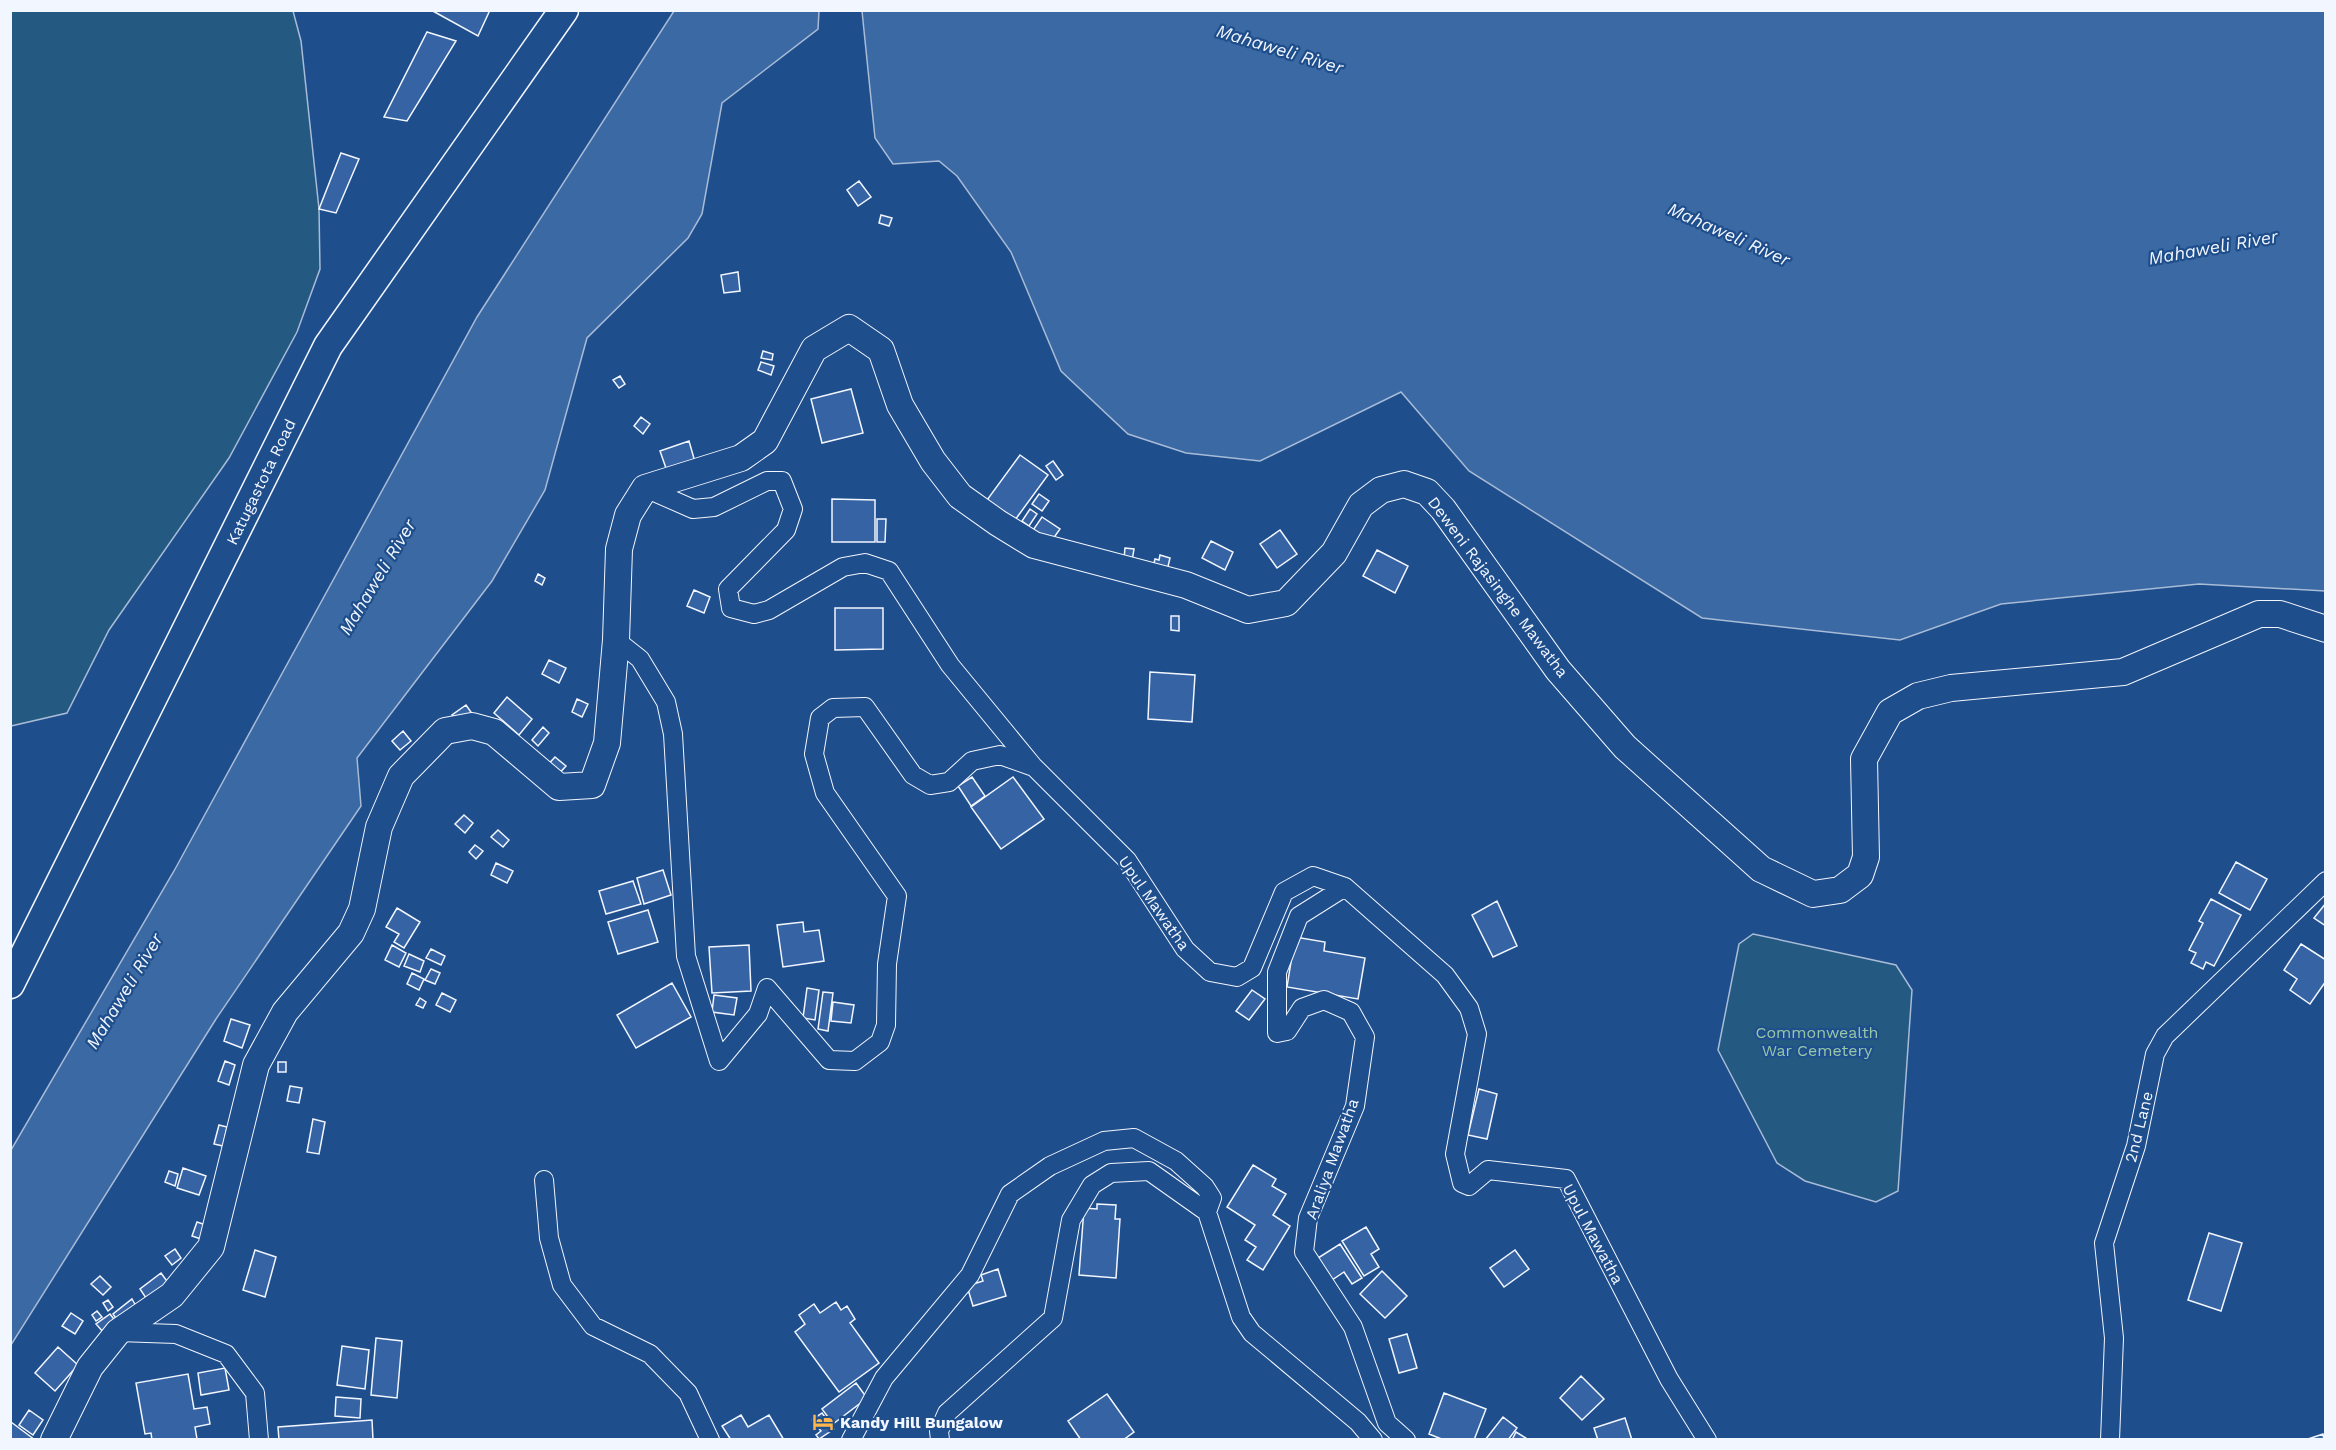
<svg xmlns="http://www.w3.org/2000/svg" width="2336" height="1450" viewBox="0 0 2336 1450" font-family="'Work Sans',sans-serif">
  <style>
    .green { fill: #245a82; stroke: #a8bbd7; stroke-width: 1.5 }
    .water { fill: #3b69a3; stroke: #a8bbd7; stroke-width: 1.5 }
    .building { fill: #3563a3; stroke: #f2f6ff; stroke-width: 1.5 }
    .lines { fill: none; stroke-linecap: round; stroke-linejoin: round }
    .street-casing { stroke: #f2f6ff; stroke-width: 20 }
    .secondary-casing { stroke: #f2f6ff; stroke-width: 28 }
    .primary-casing { stroke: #f2f6ff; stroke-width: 31 }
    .street { stroke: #1f4e8c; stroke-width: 18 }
    .secondary { stroke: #1f4e8c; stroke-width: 26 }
    .primary { stroke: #1f4e8c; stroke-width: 28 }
    .labels { text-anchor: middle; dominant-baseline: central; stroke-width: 4.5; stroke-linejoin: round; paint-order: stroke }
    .street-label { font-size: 16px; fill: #f2f6ff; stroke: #1f4e8c }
    .park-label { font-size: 16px; fill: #97c8a6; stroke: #1f4e8c }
    .poi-label { font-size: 16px; font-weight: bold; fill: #f2f6ff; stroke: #1f4e8c; text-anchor: start }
    .water-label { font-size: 18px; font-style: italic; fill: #f2f6ff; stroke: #1f4e8c }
  </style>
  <rect width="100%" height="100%" fill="#1f4e8c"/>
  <path class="green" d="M 10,11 L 293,11 L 301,41 L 319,209 L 320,269 L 297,332 L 229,458 L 109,630 L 67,713 L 11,726 Z
    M 1753,934 L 1896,965 L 1912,990 L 1898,1191 L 1876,1202 L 1805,1181 L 1777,1163 L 1718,1050 L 1739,944 Z"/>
  <path class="water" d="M 674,11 L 819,11 L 818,29 L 722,103 L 702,214 L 688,238 L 587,338 L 545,490 L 492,581 L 357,758 L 361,806 L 216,1019 L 11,1345 L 11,1150 L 174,871 L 477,317 Z
    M 862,11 L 2325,11 L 2325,591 L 2199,584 L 2001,604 L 1900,640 L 1702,618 L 1469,471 L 1401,392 L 1260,461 L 1186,453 L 1128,434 L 1061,371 L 1011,252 L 957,176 L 939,161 L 893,164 L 875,138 Z"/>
  <path class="building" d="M 431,10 L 490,10 L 478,36 Z
    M 427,32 L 456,41 L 407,121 L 384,117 Z
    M 341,153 L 359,159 L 336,213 L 319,209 Z
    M 859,181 L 871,197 L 858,206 L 847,190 Z
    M 881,215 L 892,218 L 889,226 L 879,223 Z
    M 738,272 L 740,291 L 724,293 L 721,275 Z
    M 763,351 L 773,354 L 772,360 L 761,358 Z
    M 761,362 L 774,366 L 771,375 L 758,370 Z
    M 620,376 L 625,384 L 619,388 L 613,380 Z
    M 851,389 L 863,433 L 822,443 L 811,399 Z
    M 641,417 L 650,424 L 643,434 L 634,426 Z
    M 689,441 L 695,462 L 667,471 L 660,451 Z
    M 1020,455 L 1048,475 L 1015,520 L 987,500 Z
    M 1053,461 L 1063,475 L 1056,480 L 1046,466 Z
    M 1039,494 L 1049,501 L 1042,511 L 1032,504 Z
    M 832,499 L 875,500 L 875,542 L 832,542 Z
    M 1030,509 L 1037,514 L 1029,526 L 1022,521 Z
    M 1042,517 L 1060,529 L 1048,546 L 1031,533 Z
    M 877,519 L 886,519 L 885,542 L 877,542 Z
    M 1280,530 L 1297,554 L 1277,568 L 1260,544 Z
    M 1211,541 L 1233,552 L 1225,570 L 1202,558 Z
    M 1125,548 L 1134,549 L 1132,561 L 1124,559 Z
    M 1377,550 L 1408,566 L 1395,593 L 1363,576 Z
    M 1160,555 L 1170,558 L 1166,575 L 1152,571 L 1155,559 L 1159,560 Z
    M 538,574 L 545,578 L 542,585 L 535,581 Z
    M 694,590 L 710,597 L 704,613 L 687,606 Z
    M 835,608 L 883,608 L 883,649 L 835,650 Z
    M 1171,616 L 1179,616 L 1179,631 L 1171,630 Z
    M 549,660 L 566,668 L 559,683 L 542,674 Z
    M 1150,672 L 1195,675 L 1192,722 L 1148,719 Z
    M 507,697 L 532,719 L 519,735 L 494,713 Z
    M 577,699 L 588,704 L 582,717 L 572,712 Z
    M 466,705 L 473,715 L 459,725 L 452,715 Z
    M 543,727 L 549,733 L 538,746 L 532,740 Z
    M 403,731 L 411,741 L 400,750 L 392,741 Z
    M 555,757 L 566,766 L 554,779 L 543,770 Z
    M 972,777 L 985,796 L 971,806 L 958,786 Z
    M 1013,777 L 1044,819 L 1001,849 L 971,807 Z
    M 464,815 L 473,823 L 465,833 L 455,824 Z
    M 498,830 L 509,840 L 503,847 L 491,837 Z
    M 475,845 L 483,851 L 476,859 L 469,852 Z
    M 2236,862 L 2267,879 L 2250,910 L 2219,893 Z
    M 496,863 L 513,871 L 507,883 L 491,875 Z
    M 663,870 L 671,895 L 644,904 L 637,878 Z
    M 633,881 L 641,904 L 606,914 L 599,891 Z
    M 2211,899 L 2241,915 L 2214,966 L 2206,962 L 2203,969 L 2191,963 L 2196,953 L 2189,950 L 2203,923 L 2199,921 Z
    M 1497,901 L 1517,946 L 1493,957 L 1472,915 Z
    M 2326,903 L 2326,926 L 2314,918 Z
    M 397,908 L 420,922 L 404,948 L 394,942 L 399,934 L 386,927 Z
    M 648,910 L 658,942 L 618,954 L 608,922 Z
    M 803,922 L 804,932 L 819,930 L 824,961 L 783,967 L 777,925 Z
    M 1295,937 L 1325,942 L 1324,951 L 1365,958 L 1358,999 L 1287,987 Z
    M 2301,944 L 2326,960 L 2326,981 L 2310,1004 L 2290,990 L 2297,979 L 2284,970 Z
    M 392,945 L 406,953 L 399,967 L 385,960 Z
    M 749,945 L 751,991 L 712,993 L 709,947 Z
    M 431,949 L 445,956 L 441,965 L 426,958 Z
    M 409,954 L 424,961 L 420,972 L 404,966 Z
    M 431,969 L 440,973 L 435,984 L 425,980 Z
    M 412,973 L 424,979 L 419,990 L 407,984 Z
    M 672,983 L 691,1017 L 636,1048 L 617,1015 Z
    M 807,988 L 819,990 L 815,1020 L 803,1018 Z
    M 1252,990 L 1265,999 L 1249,1020 L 1236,1011 Z
    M 823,992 L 833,993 L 828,1031 L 818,1029 Z
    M 442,993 L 456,1000 L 450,1012 L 436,1005 Z
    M 714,995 L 737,998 L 734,1015 L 712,1012 Z
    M 420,998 L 426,1002 L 423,1008 L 416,1005 Z
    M 833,1002 L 854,1005 L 851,1023 L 831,1021 Z
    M 231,1019 L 250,1025 L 242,1048 L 224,1041 Z
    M 225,1061 L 235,1065 L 229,1085 L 218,1081 Z
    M 278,1062 L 286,1062 L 286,1072 L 278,1072 Z
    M 290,1086 L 302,1088 L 299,1103 L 287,1101 Z
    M 1479,1089 L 1497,1094 L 1487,1139 L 1468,1135 Z
    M 313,1119 L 325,1122 L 319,1154 L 307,1152 Z
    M 219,1125 L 227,1127 L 223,1146 L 214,1144 Z
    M 1253,1165 L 1276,1179 L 1272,1186 L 1286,1194 L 1273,1215 L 1290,1226 L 1263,1270 L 1247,1260 L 1256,1247 L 1245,1240 L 1255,1225 L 1227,1207 Z
    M 183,1168 L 206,1176 L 199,1195 L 177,1188 Z
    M 169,1171 L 178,1174 L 175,1186 L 165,1182 Z
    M 1097,1204 L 1116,1205 L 1115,1219 L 1120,1219 L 1116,1278 L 1079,1275 L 1084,1208 L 1097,1209 Z
    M 197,1222 L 206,1225 L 201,1239 L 192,1236 Z
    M 1366,1227 L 1379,1249 L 1371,1254 L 1379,1267 L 1364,1276 L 1342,1241 Z
    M 2209,1233 L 2242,1243 L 2221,1311 L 2188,1300 Z
    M 1340,1244 L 1362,1278 L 1352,1284 L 1344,1272 L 1332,1280 L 1318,1258 Z
    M 175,1249 L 181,1258 L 172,1265 L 165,1256 Z
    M 255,1250 L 276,1257 L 265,1297 L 243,1290 Z
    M 1515,1250 L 1529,1269 L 1504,1287 L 1490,1268 Z
    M 998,1269 L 1006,1296 L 973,1306 L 967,1286 L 983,1281 L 981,1275 Z
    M 1382,1271 L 1407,1296 L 1385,1318 L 1360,1294 Z
    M 161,1273 L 172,1288 L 150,1304 L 140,1289 Z
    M 100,1276 L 111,1287 L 103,1295 L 91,1284 Z
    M 132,1299 L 136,1306 L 117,1320 L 113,1314 Z
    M 108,1300 L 113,1307 L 108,1311 L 103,1303 Z
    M 836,1302 L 841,1310 L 847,1306 L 855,1319 L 850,1323 L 879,1363 L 839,1392 L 795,1332 L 805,1324 L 799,1315 L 814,1304 L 820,1313 Z
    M 97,1311 L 102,1317 L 96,1321 L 92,1315 Z
    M 71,1313 L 83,1321 L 75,1334 L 62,1326 Z
    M 110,1314 L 117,1323 L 104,1333 L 96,1324 Z
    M 1407,1334 L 1417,1368 L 1399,1373 L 1389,1339 Z
    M 376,1338 L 402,1341 L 397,1398 L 371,1395 Z
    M 342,1346 L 369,1350 L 365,1389 L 337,1385 Z
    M 58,1347 L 78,1365 L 55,1391 L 35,1373 Z
    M 225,1368 L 229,1390 L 201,1395 L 198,1373 Z
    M 188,1374 L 194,1409 L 207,1407 L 210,1424 L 195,1427 L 197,1439 L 152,1440 L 151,1433 L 145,1434 L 136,1383 Z
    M 1581,1376 L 1604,1399 L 1582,1420 L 1560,1398 Z
    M 856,1383 L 867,1398 L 833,1424 L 822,1409 Z
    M 1444,1393 L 1486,1409 L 1474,1440 L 1444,1440 L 1429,1434 Z
    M 1107,1394 L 1134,1432 L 1123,1440 L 1081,1440 L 1068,1421 Z
    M 336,1397 L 361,1399 L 360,1418 L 335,1416 Z
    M 29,1410 L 43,1420 L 33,1435 L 19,1425 Z
    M 822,1413 L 834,1429 L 819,1439 L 816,1435 L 821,1431 L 812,1420 Z
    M 741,1415 L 748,1427 L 769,1415 L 784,1440 L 731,1440 L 722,1426 Z
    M 1503,1417 L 1517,1428 L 1508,1440 L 1485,1440 Z
    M 1625,1418 L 1632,1440 L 1598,1440 L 1594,1428 Z
    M 372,1420 L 373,1440 L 279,1440 L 278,1427 Z
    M 11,1422 L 35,1440 L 10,1440 Z
    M 1516,1432 L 1529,1440 L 1512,1440 Z
    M 2323,1434 L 2324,1440 L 2305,1440 Z"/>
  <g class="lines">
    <g class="street-casing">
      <path id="street" d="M 645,488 L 693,509 L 714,507 L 767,481 L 782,481 L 793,509 L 786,530 L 728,589 L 731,608 L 754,614 L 769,610 L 843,567 L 865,563 L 889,571 L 950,665 L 1033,766 L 1127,860 L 1185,949 L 1210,972 L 1237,977 L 1252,968 L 1284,892 L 1313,876 L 1345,887 L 1445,975 L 1469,1008 L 1477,1034 L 1455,1154 L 1462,1183 L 1469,1186 L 1488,1170 L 1566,1179 L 1669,1379 L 1707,1440
        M 616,640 L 640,659 L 666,702 L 673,734 L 686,956 L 719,1061 L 758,1014 L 767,988 L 829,1060 L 855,1061 L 880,1042 L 886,1025 L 887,964 L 897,896 L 825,793 L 814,754 L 820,718 L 833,708 L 865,707 L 913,775 L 930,785 L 949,782 L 972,761 L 1000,755 L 1031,766
        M 1345,887 L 1299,916 L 1277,972 L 1277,1033 L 1287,1031 L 1302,1008 L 1324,1000 L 1351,1012 L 1365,1037 L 1355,1106 L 1308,1218 L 1304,1252 L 1353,1327 L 1387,1423 L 1406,1440
        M 544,1180 L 549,1238 L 562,1285 L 593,1326 L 650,1354 L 688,1393 L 710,1440
        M 118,1332 L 176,1334 L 226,1354 L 255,1393 L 259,1440
        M 851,1440 L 884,1378 L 970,1275 L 1010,1194 L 1050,1166 L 1104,1141 L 1134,1138 L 1176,1161 L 1205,1187 L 1212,1198 L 1207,1212
        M 940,1440 L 939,1431 L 947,1413 L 1053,1318 L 1071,1220 L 1092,1185 L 1111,1173 L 1149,1171 L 1207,1212 L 1241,1317 L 1252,1333 L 1358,1422 L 1373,1440
        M 2110,1440 L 2114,1338 L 2104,1243 L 2136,1146 L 2155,1054 L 2165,1036 L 2326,881"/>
    </g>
    <g class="secondary-casing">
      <path id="secondary" d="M 54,1440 L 90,1367 L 118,1332 L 172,1295 L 211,1247 L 256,1065 L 285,1012 L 351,933 L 362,909 L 379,827 L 401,776 L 445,731 L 472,726 L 494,732 L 559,787 L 592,785 L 607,743 L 616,640 L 619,549 L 628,515 L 645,488 L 741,458 L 765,441 L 814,349 L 849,328 L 881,350 L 900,405 L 933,461 L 960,496 L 998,523 L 1034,545 L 1186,585 L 1248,610 L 1286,603 L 1334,553 L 1361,505 L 1381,490 L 1404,484 L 1427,492 L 1443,509 L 1558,670 L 1625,747 L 1761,869 L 1813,894 L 1840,890 L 1860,875 L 1866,857 L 1864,759 L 1890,712 L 1918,696 L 1951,688 L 2123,672 L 2259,614 L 2280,614 L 2326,629"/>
    </g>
    <g class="primary-casing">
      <path id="primary" d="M 10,984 L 328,346 L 564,10"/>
    </g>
    <use href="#street" class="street"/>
    <use href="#secondary" class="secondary"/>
    <use href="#primary" class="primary"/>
  </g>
  <defs>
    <g id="hotel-bare" transform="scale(1.62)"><path d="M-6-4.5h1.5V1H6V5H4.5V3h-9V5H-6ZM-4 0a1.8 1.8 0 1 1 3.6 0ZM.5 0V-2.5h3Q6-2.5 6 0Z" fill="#ffb74d" stroke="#1f4e8c" stroke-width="2.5" paint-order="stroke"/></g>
  </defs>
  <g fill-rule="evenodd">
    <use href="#hotel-bare" x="823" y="1422"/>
  </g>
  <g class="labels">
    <g class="street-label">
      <text transform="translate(261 482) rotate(-64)">Katugastota Road</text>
      <text transform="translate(1498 587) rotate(53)">Deweni Rajasinghe Mawatha</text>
      <text transform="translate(1154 903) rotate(55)">Upul Mawatha</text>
      <text transform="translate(2139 1127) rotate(-76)">2nd Lane</text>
      <text transform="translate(1332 1159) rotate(-70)">Araliya Mawatha</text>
      <text transform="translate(1593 1234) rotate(62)">Upul Mawatha</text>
    </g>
    <g class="park-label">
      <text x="1817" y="1032">Commonwealth<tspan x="1817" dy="18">War Cemetery</tspan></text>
    </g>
    <g class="poi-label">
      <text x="840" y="1422">Kandy Hill Bungalow</text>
    </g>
    <g class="water-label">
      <text transform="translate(1280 49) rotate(17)">Mahaweli River</text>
      <text transform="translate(1729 234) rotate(24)">Mahaweli River</text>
      <text transform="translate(2213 247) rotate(-10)">Mahaweli River</text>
      <text transform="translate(377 577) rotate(-59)">Mahaweli River</text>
      <text transform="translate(124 991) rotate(-59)">Mahaweli River</text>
    </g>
  </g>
  <rect width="2336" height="1450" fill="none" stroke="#f2f6ff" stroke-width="24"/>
</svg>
